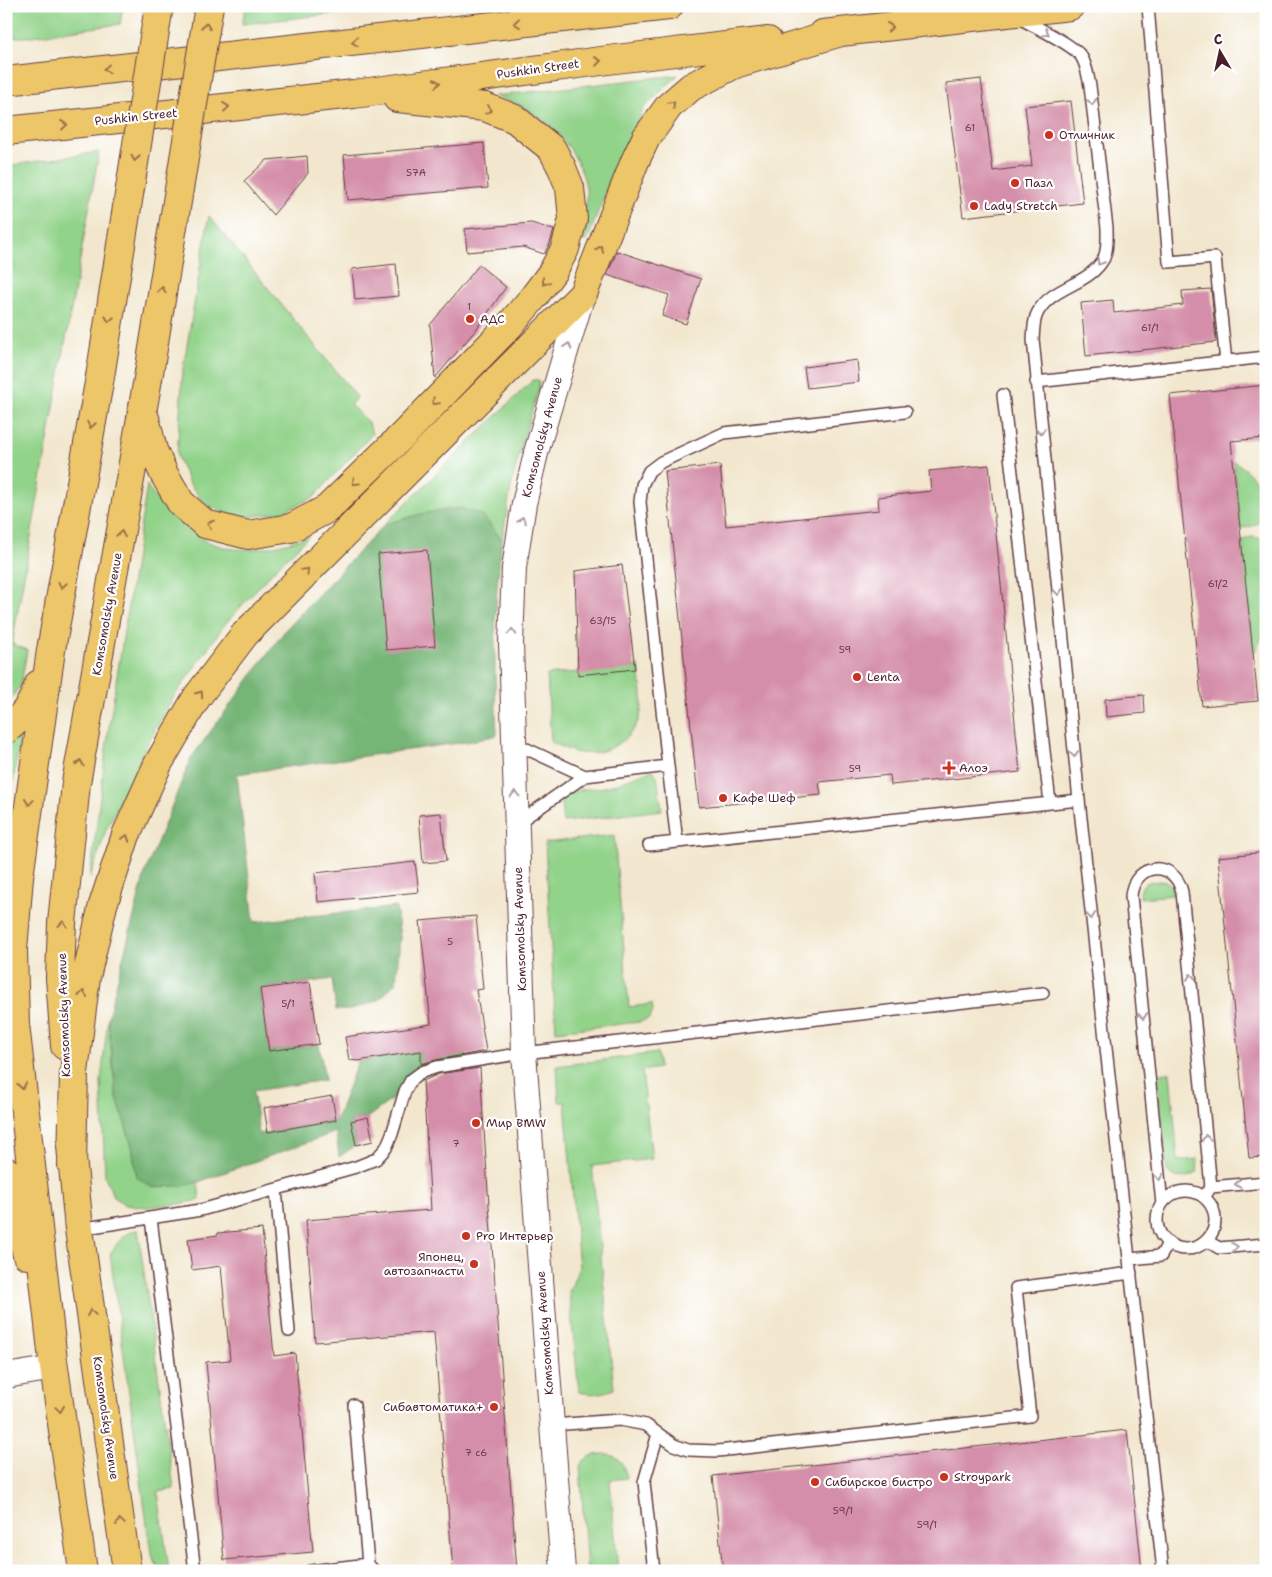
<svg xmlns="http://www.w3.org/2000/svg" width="1272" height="1577" viewBox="0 0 1272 1577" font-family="'Shantell Sans',sans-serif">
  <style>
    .green { fill: #92d38a; stroke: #6e795a }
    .forest { fill: #75b576; stroke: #606a50 }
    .building { fill: #d48ea9 }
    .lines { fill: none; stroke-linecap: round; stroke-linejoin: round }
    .lane-casing { stroke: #633d43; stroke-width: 14 }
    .street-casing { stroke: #633d43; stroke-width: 26 }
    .primary-casing { stroke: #633d43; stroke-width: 30 }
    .lane { stroke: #fff; stroke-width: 11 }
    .street { stroke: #fff; stroke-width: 24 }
    .primary { stroke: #ecc669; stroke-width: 28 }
    .primary-bridge-casing { stroke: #633d43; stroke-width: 30; stroke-linecap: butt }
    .primary-bridge { stroke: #ecc669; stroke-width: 28 }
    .oneway { stroke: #9b724a }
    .oneway2 { stroke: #ae9aa0 }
    .poi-dot { fill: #c8321e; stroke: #fff; stroke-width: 2 }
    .labels { text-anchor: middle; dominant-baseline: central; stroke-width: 4.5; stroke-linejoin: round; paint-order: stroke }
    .number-label { font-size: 10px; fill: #6c3b4a }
    .street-label { font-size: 12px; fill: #4a1f2b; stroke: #fff }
    .poi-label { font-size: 12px; fill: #4a1f2b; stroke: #fff; text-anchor: start }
  </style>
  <rect width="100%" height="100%" fill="#fff"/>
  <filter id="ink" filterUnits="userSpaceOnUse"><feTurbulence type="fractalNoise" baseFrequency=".02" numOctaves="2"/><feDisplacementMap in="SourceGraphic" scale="10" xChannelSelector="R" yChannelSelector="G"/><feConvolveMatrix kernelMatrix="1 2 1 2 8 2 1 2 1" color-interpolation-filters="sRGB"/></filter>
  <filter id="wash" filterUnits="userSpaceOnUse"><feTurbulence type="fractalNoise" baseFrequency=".0096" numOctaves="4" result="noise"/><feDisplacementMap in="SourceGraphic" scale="20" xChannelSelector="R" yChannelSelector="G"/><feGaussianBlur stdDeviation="1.12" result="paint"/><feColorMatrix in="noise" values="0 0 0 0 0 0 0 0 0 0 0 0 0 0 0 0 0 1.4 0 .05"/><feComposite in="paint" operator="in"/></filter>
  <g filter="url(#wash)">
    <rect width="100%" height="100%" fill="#f2e7ce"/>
    <path class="green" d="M 6,6 L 123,6 L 120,24 L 24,37 L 6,37 Z
      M 246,6 L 402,6 L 242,24 Z
      M 678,75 L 644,108 L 611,177 L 587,241 L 582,239 C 584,224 589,196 585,182 C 577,151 552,121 523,107 C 514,102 504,99 494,96 Z
      M 99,152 L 12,644 L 27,650 L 21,684 L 6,707 L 6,166 Z
      M 209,216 L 357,397 L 350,405 L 369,423 L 372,434 L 314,497 L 282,512 L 248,517 L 222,512 L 204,503 L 189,483 L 177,456 L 183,369 Z
      M 533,380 L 539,380 L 539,388 L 522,443 L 511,487 L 502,540 L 482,515 L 385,524 Z
      M 1234,461 C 1243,467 1250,473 1257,482 C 1264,492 1269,513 1259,522 C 1254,527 1247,527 1240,528 Z
      M 147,485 C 155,500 165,509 177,520 C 220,560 257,553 309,536 L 273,571 L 225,624 L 173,698 L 146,746 L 106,830 L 90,878 L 108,734 Z
      M 1251,537 L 1259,538 L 1266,543 L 1266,628 L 1256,650 L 1253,652 L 1242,541 Z
      M 639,666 C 640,679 643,693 642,705 C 640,736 609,756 581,753 C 571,752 560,746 551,742 L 547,675 Z
      M 21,733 L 6,825 L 6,742 Z
      M 653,770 L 657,776 L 662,810 L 563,822 L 560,798 C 577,787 590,790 609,786 C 624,782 637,774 653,770 Z
      M 614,835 L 629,1007 L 652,1004 L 653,1010 L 650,1018 L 640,1022 L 556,1031 L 545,843 Z
      M 1163,881 L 1169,883 L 1174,895 L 1140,898 C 1140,880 1148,882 1163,881 Z
      M 108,1017 L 116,1095 L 132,1146 L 137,1177 L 182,1186 L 198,1182 L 200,1200 L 179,1204 L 146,1207 L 125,1205 L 113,1196 L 105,1176 L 101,1081 Z
      M 657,1053 L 659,1068 L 642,1071 L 652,1159 L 592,1166 L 614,1389 C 601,1394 592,1395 579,1392 L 569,1292 L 579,1268 L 565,1102 L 559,1102 L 557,1066 Z
      M 1170,1072 L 1178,1161 L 1198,1159 L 1197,1173 C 1187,1179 1174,1180 1167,1171 L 1156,1074 Z
      M 138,1229 L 174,1489 L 158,1492 L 169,1571 L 158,1568 L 151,1553 L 110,1254 C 119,1240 123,1235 138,1229 Z
      M 604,1454 C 620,1456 623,1463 627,1478 L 610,1480 L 618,1571 L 587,1571 L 580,1466 C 586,1456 592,1455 604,1454 Z"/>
    <path class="forest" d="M 461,508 L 482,515 L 502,540 C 493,605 494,670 497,735 L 472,741 L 237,774 L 254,922 L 396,907 L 400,938 L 396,982 L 379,1000 L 350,1010 L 336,1010 L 332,979 L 260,989 L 269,1051 L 319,1044 L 325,1080 L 253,1091 L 259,1134 L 336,1120 L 358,1061 L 465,1044 L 467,1059 L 411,1074 L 399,1087 L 391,1100 L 368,1117 L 351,1121 L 356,1145 L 339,1157 L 336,1132 L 198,1182 L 182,1186 L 151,1187 L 137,1177 L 132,1146 L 116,1095 L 108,1017 L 145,873 L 191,758 L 287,628 L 385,524 L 425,513 Z"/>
    <g id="blocks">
      <path class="building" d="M 981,79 L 993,171 L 1032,166 L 1025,106 L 1071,101 L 1083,203 L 963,217 L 946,83 Z
        M 484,143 L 488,188 L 348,200 L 344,155 Z
        M 307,156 L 308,173 L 273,215 L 244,181 L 267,160 Z
        M 531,223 L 554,230 L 550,243 L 544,254 L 523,247 L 467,252 L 465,229 Z
        M 617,251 L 701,279 L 686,324 L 662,316 L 669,295 L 607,275 Z
        M 396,264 L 399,296 L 355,300 L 352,269 Z
        M 479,265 L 506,287 L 475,331 L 435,378 L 430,325 Z
        M 1211,289 L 1216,342 L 1086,356 L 1081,303 L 1113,300 L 1114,313 L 1183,305 L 1182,291 Z
        M 857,360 L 859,382 L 807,388 L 804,367 Z
        M 1266,385 L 1266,438 L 1231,441 L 1258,701 L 1202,706 L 1170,395 Z
        M 720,465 L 726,526 L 879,510 L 878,497 L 931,491 L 929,471 L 989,465 L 1020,772 L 891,785 L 890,775 L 819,782 L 821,795 L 699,807 L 665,471 Z
        M 427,550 L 435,646 L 386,650 L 378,554 Z
        M 622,565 L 635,669 L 578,675 L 575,571 Z
        M 1144,695 L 1145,713 L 1106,717 L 1105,699 Z
        M 441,813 L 446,861 L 423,863 L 419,815 Z
        M 1266,852 L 1266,1157 L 1249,1158 L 1218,857 Z
        M 415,862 L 419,892 L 318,902 L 315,873 Z
        M 476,916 L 483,989 L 476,990 L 486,1051 L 436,1060 L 421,1064 L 421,1051 L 358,1061 L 349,1060 L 345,1037 L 431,1024 L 420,921 Z
        M 310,982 L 319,1044 L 269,1051 L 260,989 Z
        M 480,1068 L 489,1206 L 517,1571 L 453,1571 L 434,1332 L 315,1342 L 306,1220 L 431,1210 L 423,1081 L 439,1074 Z
        M 332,1096 L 336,1120 L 268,1132 L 264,1108 Z
        M 368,1117 L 373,1141 L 356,1145 L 351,1121 Z
        M 262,1229 L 274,1356 L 295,1353 L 313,1552 L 224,1560 L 206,1362 L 230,1360 L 221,1266 L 192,1270 L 188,1239 L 218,1235 L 218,1233 Z
        M 1127,1430 L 1142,1571 L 723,1571 L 713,1476 Z"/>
    </g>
  </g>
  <g filter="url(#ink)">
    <use href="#blocks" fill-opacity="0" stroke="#633d43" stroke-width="1"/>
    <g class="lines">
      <g class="lane-casing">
        <path id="lane" d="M 1148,6 L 1169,262 L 1215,258 L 1226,362
          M 1017,17 C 1032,25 1072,44 1081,56 C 1087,65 1088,77 1090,86 L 1107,228 C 1107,238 1108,249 1104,258 C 1090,285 1052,286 1038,312 C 1033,320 1034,330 1033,339 L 1079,800 L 1163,1571
          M 1036,382 L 1266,357
          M 1003,395 L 1050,803
          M 514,743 L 585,776
          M 668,766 L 677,842
          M 516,824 L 585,776 L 668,766 L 640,502 L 642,485 L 649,471 L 661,462 L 724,433 L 905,412
          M 649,845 L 1079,800
          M 1211,1187 L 1266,1182
          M 276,1190 L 289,1331
          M1157 1220a29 29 0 1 1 58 0a29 29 0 1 1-58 0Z
          M 1162,1204 L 1131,896 C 1134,862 1175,859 1182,892 L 1211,1187 L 1204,1197
          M 151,1219 L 195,1571
          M 79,1229 L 201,1210 L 356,1167 L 376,1159 L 386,1148 L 392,1134 L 405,1091 L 411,1080 L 422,1072 L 437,1067 L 524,1053 L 1043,993
          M 1207,1241 L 1219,1248 L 1266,1244
          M 1130,1259 L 1161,1256 L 1168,1243
          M 354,1405 L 368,1564 L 374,1571
          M 552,1425 L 620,1420 L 646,1425 L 674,1445 L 688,1450 L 718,1451 L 1030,1416 L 1016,1288 L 1131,1273
          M 310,1571 L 368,1564
          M 654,1571 L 644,1482 L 658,1434"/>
      </g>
      <g class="street-casing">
        <path id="street" d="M 6,1376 L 54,1368
          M 563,1571 L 524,1053 L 511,643 L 514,568 L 524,504 L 537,449 L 583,294"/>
      </g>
      <g class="primary-casing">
        <path id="primary" d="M 823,34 L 1070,6
          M 6,81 L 669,6
          M 6,131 L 354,94 L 616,59 L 768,41
          M 145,418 L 153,450 L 164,474 L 181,503 L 205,524 L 248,535 L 291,528 L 327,509 L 404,434 L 508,327 L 533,298 L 553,271 L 565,249 L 573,219 L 570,188 L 562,168 L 552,149 L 515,119 L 485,107 L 397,98
          M 6,730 C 24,715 31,707 39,684
          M 65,1046 L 60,978 L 62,923 L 76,783 L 149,373
          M 71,1146 L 79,1229 L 127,1571
          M 72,1165 L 74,1072 L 86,977 L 103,905 L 126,835 L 158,764 L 197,697 L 245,634 L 583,294 L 635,161 L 646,138 L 669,106 L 691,87 L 735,64 L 841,32
          M 6,1171 L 27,1255
          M 83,1571 L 53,1360 L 15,1024 L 13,950 L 19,877 L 51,650 L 100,377"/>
      </g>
      <use href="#lane" class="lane"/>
      <use href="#street" class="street"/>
      <use href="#primary" class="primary"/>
      <g class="primary-bridge-casing">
        <path id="primary-bridge" d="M 149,373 L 209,6
          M 100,377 L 159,6"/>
      </g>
      <use href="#primary-bridge" class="primary-bridge"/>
    </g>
    <defs><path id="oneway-chevron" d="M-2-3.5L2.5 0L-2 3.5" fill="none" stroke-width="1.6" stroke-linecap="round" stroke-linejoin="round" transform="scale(1.25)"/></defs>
    <g class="oneway">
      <use href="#oneway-chevron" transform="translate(517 23) rotate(174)"/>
      <use href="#oneway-chevron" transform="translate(206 26) rotate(-81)"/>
      <use href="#oneway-chevron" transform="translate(890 27) rotate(-6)"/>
      <use href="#oneway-chevron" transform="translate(355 42) rotate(174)"/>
      <use href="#oneway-chevron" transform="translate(598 61) rotate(-8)"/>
      <use href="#oneway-chevron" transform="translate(107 69) rotate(174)"/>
      <use href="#oneway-chevron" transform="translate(437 83) rotate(-8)"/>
      <use href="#oneway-chevron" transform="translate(672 104) rotate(-45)"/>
      <use href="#oneway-chevron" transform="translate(226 107) rotate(-6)"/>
      <use href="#oneway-chevron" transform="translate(489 110) rotate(17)"/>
      <use href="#oneway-chevron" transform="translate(64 125) rotate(-6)"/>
      <use href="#oneway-chevron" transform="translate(135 158) rotate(99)"/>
      <use href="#oneway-chevron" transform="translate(600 249) rotate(-70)"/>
      <use href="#oneway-chevron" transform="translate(545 282) rotate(127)"/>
      <use href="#oneway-chevron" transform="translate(162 290) rotate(-81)"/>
      <use href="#oneway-chevron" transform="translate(109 319) rotate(99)"/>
      <use href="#oneway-chevron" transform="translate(435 402) rotate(134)"/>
      <use href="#oneway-chevron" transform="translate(91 425) rotate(100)"/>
      <use href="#oneway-chevron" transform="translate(355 482) rotate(136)"/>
      <use href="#oneway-chevron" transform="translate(210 524) rotate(-160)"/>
      <use href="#oneway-chevron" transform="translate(121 534) rotate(-80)"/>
      <use href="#oneway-chevron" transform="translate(306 571) rotate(-45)"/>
      <use href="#oneway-chevron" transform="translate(62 585) rotate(100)"/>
      <use href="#oneway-chevron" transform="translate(200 694) rotate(-55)"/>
      <use href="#oneway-chevron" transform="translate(80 763) rotate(-80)"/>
      <use href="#oneway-chevron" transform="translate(29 802) rotate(98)"/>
      <use href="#oneway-chevron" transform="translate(126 838) rotate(-70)"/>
      <use href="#oneway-chevron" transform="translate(63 924) rotate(-86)"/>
      <use href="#oneway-chevron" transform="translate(83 994) rotate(-83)"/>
      <use href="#oneway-chevron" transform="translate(22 1086) rotate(84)"/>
      <use href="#oneway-chevron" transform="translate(91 1313) rotate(-98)"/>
      <use href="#oneway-chevron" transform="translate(60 1409) rotate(82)"/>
      <use href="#oneway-chevron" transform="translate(120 1522) rotate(-98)"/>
    </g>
    <g class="oneway2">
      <use href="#oneway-chevron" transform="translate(1046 33) rotate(29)"/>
      <use href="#oneway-chevron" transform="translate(1092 102) rotate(83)"/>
      <use href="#oneway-chevron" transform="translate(1100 262) rotate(122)"/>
      <use href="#oneway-chevron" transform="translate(568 346) rotate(-73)"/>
      <use href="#oneway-chevron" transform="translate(1041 431) rotate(84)"/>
      <use href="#oneway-chevron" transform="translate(522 520) rotate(-81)"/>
      <use href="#oneway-chevron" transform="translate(1058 592) rotate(84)"/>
      <use href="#oneway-chevron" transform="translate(512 632) rotate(-88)"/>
      <use href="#oneway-chevron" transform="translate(1074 754) rotate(84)"/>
      <use href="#oneway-chevron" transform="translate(515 794) rotate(-92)"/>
      <use href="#oneway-chevron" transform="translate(1091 916) rotate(84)"/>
      <use href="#oneway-chevron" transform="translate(1191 977) rotate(-96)"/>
      <use href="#oneway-chevron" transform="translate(1143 1016) rotate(84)"/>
      <use href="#oneway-chevron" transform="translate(1206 1138) rotate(-96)"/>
      <use href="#oneway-chevron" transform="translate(1159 1177) rotate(84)"/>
      <use href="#oneway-chevron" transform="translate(1238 1184) rotate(174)"/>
      <use href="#oneway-chevron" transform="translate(1235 1247) rotate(-5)"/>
    </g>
  </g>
  <g class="poi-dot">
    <circle cx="1049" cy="135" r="5"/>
    <circle cx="1015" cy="183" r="5"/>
    <circle cx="974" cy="206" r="5"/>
    <circle cx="470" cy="319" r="5"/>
    <circle cx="857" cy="677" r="5"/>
    <path d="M946.5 760.5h5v5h5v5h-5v5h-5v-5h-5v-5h5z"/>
    <circle cx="723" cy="798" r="5"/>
    <circle cx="476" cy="1123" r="5"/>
    <circle cx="466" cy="1236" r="5"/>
    <circle cx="474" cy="1264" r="5"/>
    <circle cx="494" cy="1407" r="5"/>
    <circle cx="944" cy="1477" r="5"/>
    <circle cx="815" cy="1482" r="5"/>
  </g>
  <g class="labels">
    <g class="number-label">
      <text x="970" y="127">61</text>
      <text x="416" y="172">57А</text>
      <text x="469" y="306">1</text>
      <text x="1150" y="327">61/1</text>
      <text x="1218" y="583">61/2</text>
      <text x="603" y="620">63/15</text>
      <text x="845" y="649">59</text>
      <text x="855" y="768">59</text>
      <text x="450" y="941">5</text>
      <text x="288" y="1003">5/1</text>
      <text x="456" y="1143">7</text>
      <text x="476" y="1452">7 с6</text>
      <text x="843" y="1510">59/1</text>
      <text x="927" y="1524">59/1</text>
    </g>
    <g class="street-label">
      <text transform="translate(538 69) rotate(-8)">Pushkin Street</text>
      <text transform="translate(136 117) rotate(-6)">Pushkin Street</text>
      <text transform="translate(542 437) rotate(-75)">Komsomolsky Avenue</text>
      <text transform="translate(107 614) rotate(-80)">Komsomolsky Avenue</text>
      <text transform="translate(520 929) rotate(-92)">Komsomolsky Avenue</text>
      <text transform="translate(64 1015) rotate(-92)">Komsomolsky Avenue</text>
      <text transform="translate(545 1333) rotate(-94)">Komsomolsky Avenue</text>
      <text transform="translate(106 1418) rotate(82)">Komsomolsky Avenue</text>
    </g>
    <g class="poi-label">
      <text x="1059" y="135">Отличник</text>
      <text x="1025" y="183">Пазл</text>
      <text x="984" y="206">Lady Stretch</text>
      <text x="480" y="319">АДС</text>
      <text x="867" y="677">Lenta</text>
      <text x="959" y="768">Алоэ</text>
      <text x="733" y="798">Кафе Шеф</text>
      <text x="486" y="1123">Мир BMW</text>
      <text x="476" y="1236">Pro Интерьер</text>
      <text x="464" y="1257" text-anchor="end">Японец,<tspan x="464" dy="14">автозапчасти</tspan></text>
      <text x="484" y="1407" text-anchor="end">Сибавтоматика+</text>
      <text x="954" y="1477">Stroypark</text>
      <text x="825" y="1482">Сибирское бистро</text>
    </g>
  </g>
  <rect width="1272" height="1577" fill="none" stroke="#fff" stroke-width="25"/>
  <g transform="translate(1220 52) rotate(351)" stroke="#ffffff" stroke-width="4" paint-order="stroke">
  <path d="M0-4L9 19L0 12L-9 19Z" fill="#4a1f2b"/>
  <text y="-8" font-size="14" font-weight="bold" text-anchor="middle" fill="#4a1f2b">С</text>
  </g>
</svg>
